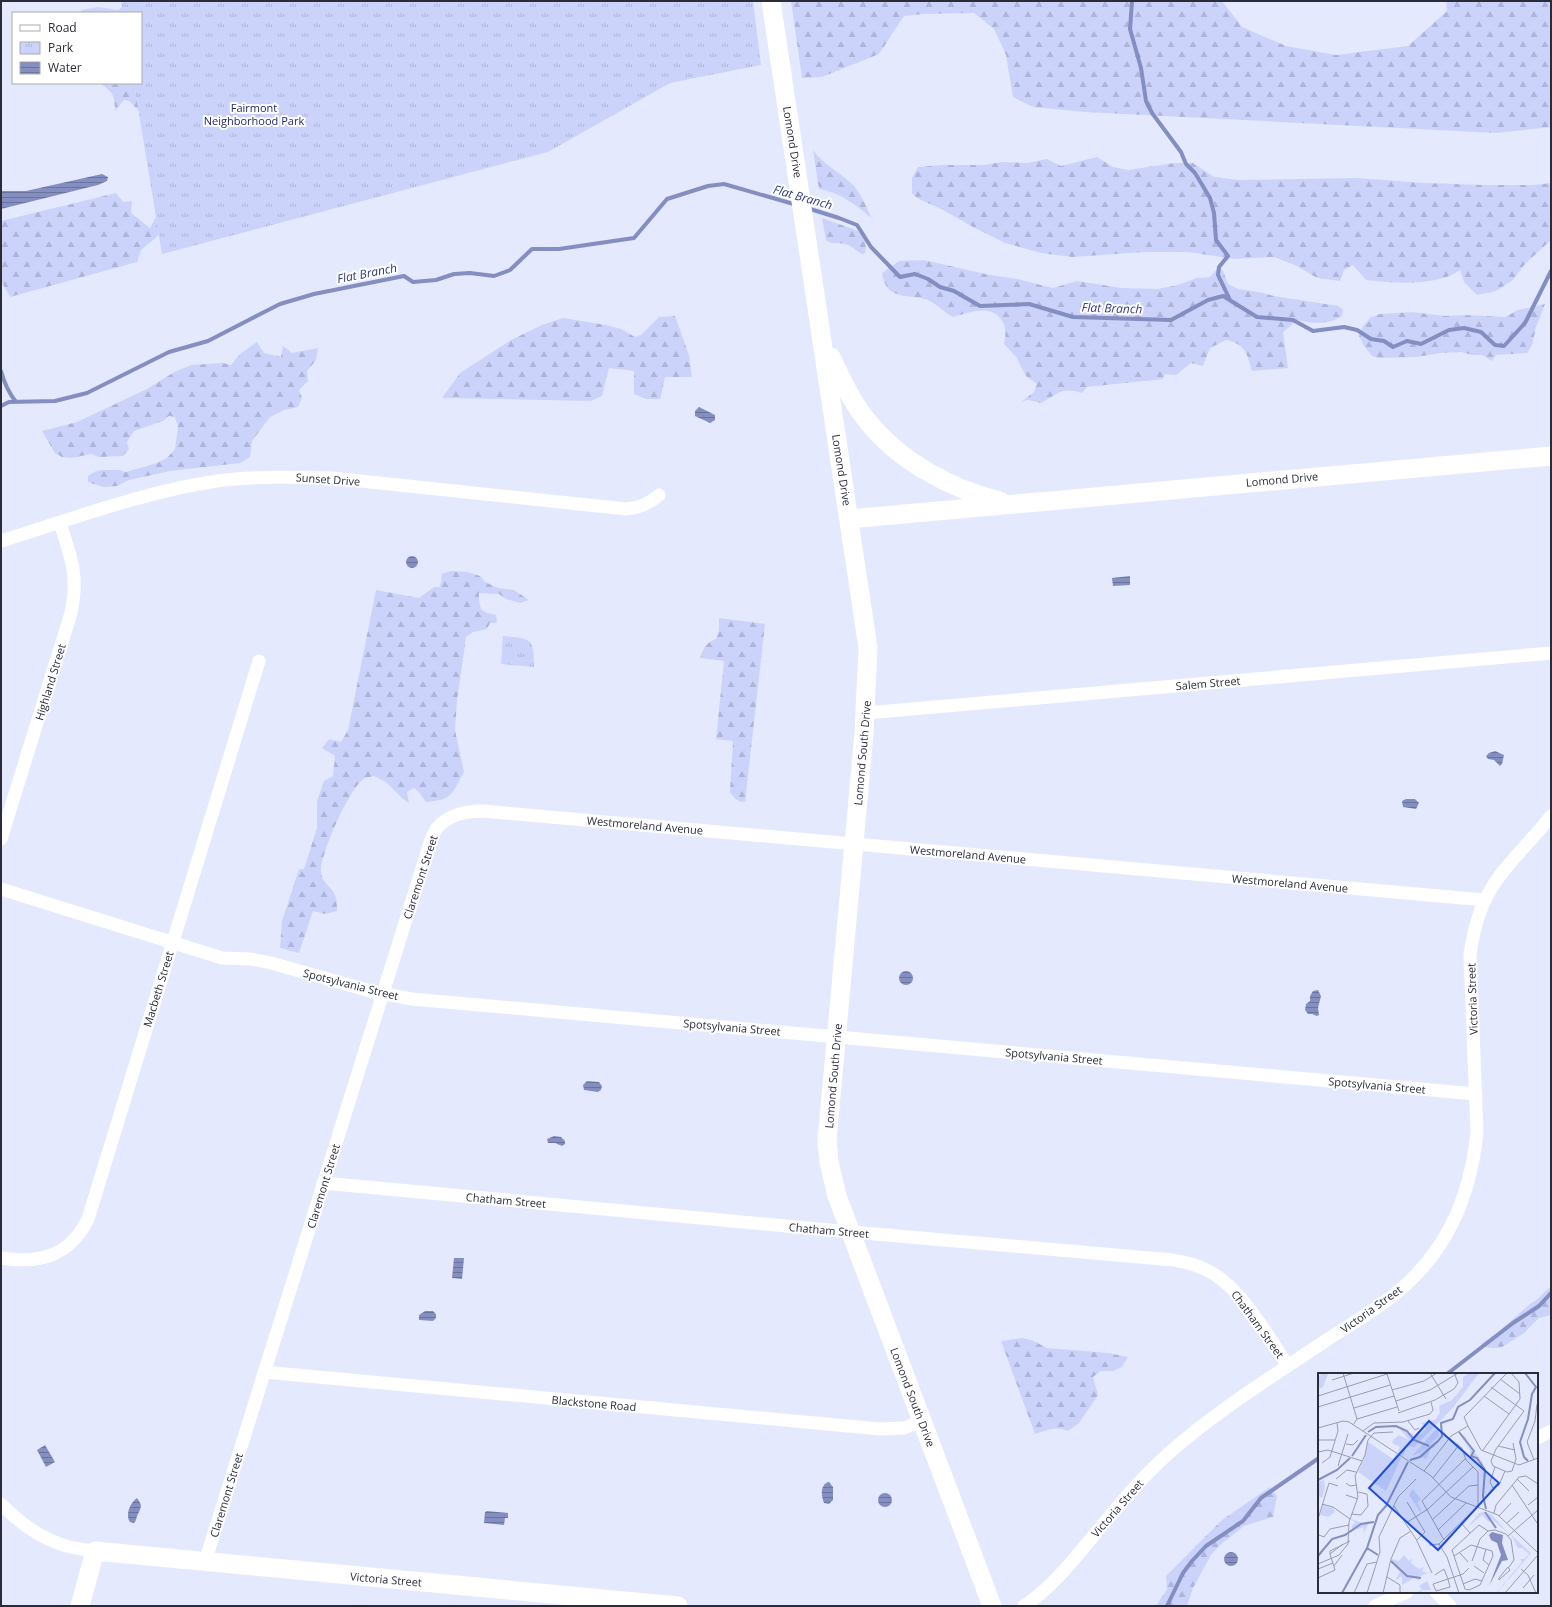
<svg xmlns="http://www.w3.org/2000/svg" width="1552" height="1607" viewBox="0 0 1552 1607" font-family="'Open Sans',sans-serif">
  <style>
    .forest { fill: url(#forest-firs) }
    .park { fill: url(#park-tufts) }
    .water { fill: url(#water-rules) }
    .lines { fill: none; stroke-linecap: round; stroke-linejoin: round }
    .stream { stroke: #848ec1; stroke-width: 4 }
    .street { stroke: #fff; stroke-width: 13 }
    .secondary { stroke: #fff; stroke-width: 19 }
    .labels { text-anchor: middle; dominant-baseline: central; stroke-width: 4; stroke-linejoin: round; paint-order: stroke }
    .park-label { font-size: 11px; fill: #242966; stroke: #fff }
    .street-label { font-size: 11px; fill: #2a2c3a; stroke: #fff }
    .water-label { font-size: 12px; font-style: italic; fill: #343b7a; stroke: #fff }
    .inset-river { fill: none; stroke: #848ec1; stroke-width: 2 }
    .inset-road { fill: none; stroke: #9a9db0; stroke-width: 1 }
    .view { fill: #1d4ed8; fill-opacity: 0.15; stroke: #1d4ed8; stroke-width: 2 }
    .inset-edge { fill: none; stroke: #2a2c3a; stroke-width: 2 }
  </style>
  <defs>
    <pattern id="forest-firs" width="22" height="20" patternUnits="userSpaceOnUse"><rect width="22" height="20" fill="#cbd3fb"/><path d="M5 1l3.5 6h-7zM16 11l3.5 6h-7z" fill="#aeb5d8"/></pattern>
    <pattern id="park-tufts" width="24" height="20" patternUnits="userSpaceOnUse"><rect width="24" height="20" fill="#cbd3fb"/><path d="M3 7l-1-3M5 7V3M7 7l1-3M15 17l-1-3M17 17v-4M19 17l1-3" fill="none" stroke="#aeb5d8"/></pattern>
    <pattern id="water-rules" width="6" height="5" patternUnits="userSpaceOnUse"><rect width="6" height="5" fill="#848ec1"/><path d="M0 2.5h6" fill="none" stroke="#6c749e"/></pattern>
  </defs>
  <rect width="100%" height="100%" fill="#e4e9fe"/>
  <path class="forest" d="M 791,1 L 1222,1 L 1242,27 L 1286,46 L 1336,55 L 1408,46 L 1447,11 L 1446,1 L 1551,1 L 1551,127 L 1497,133 L 1085,112 L 1033,107 L 1013,97 L 1006,55 L 994,29 L 974,13 L 924,14 L 904,16 L 879,54 L 822,77 L 802,78 Z
    M 98,7 L 118,10 L 122,7 L 123,13 L 81,13 L 81,10 Z
    M 99,83 L 134,83 L 139,111 L 129,101 L 124,100 L 115,111 C 115,95 113,92 99,83 Z
    M 813,150 C 823,164 838,171 851,183 C 858,189 868,208 871,218 C 855,204 839,192 819,189 Z
    M 1097,157 L 1113,167 L 1128,170 L 1174,163 L 1193,163 L 1214,177 L 1239,180 L 1356,178 L 1425,183 L 1485,185 L 1534,185 L 1551,183 L 1551,240 L 1525,264 L 1513,280 L 1496,291 L 1477,295 L 1464,282 L 1460,270 C 1455,273 1449,277 1443,278 C 1419,285 1391,283 1366,280 L 1353,265 L 1344,270 L 1340,281 L 1317,278 L 1297,266 L 1274,257 L 1234,259 L 1188,252 L 1145,252 L 1072,257 L 1041,253 L 1005,243 L 973,227 L 943,210 L 917,198 L 912,193 L 912,178 L 918,167 L 942,165 L 983,165 L 1002,162 L 1027,163 L 1047,159 L 1061,166 Z
    M 116,193 L 123,202 L 132,201 L 131,213 L 150,228 L 156,217 L 159,235 L 141,250 L 137,262 L 10,297 L 1,281 L 1,221 Z
    M 822,218 C 827,220 857,230 860,232 C 865,237 867,246 865,253 L 862,254 C 856,251 851,245 845,244 C 838,242 832,245 826,240 Z
    M 924,260 L 990,275 L 1017,279 L 1053,288 L 1077,281 L 1122,288 L 1158,289 L 1178,285 L 1197,278 L 1210,277 L 1219,267 L 1223,271 L 1228,284 L 1238,289 L 1259,292 L 1274,296 L 1338,306 L 1343,309 L 1342,316 C 1327,325 1315,324 1298,320 L 1283,332 L 1288,368 L 1252,371 C 1247,353 1245,344 1226,340 L 1210,348 L 1203,366 L 1191,363 L 1176,375 L 1165,374 L 1163,379 L 1087,387 L 1082,393 C 1059,387 1061,393 1041,403 L 1028,400 L 1021,402 L 1034,392 L 1037,384 L 1026,376 L 1016,357 L 1004,344 C 1006,333 1007,327 1000,318 C 989,304 967,313 953,317 C 945,313 938,305 930,301 C 911,292 887,304 882,273 L 899,261 Z
    M 1545,304 L 1536,327 L 1532,345 L 1527,353 L 1496,355 L 1492,361 L 1482,355 L 1472,355 L 1461,352 L 1440,353 L 1417,357 L 1379,358 L 1372,356 L 1364,346 L 1359,336 L 1363,326 L 1370,318 L 1380,314 L 1412,312 L 1445,316 L 1465,315 L 1505,317 L 1518,310 Z
    M 675,316 L 689,355 L 692,377 L 665,377 L 660,399 L 646,399 L 634,394 L 634,371 L 609,368 L 602,396 L 591,401 L 442,398 L 460,373 L 511,340 L 542,325 L 563,318 L 606,325 L 621,329 L 635,337 L 641,335 L 659,317 Z
    M 257,342 L 264,353 L 281,357 L 283,346 L 292,353 L 318,348 L 316,360 L 307,371 L 308,381 L 299,390 L 302,398 L 298,407 L 284,410 L 270,417 L 252,441 L 250,457 L 240,463 L 170,471 L 129,480 L 117,486 L 103,487 L 88,482 L 88,476 L 96,471 L 104,470 L 119,470 L 126,472 L 157,463 L 167,458 L 175,449 L 178,427 L 175,417 L 169,416 L 163,421 L 134,431 L 127,442 L 129,449 L 123,456 L 99,457 L 91,454 L 72,458 L 62,457 L 55,453 L 42,431 L 77,422 L 147,389 L 176,371 L 192,365 L 223,363 L 231,365 L 240,354 Z
    M 451,571 L 467,572 L 480,576 L 485,582 L 498,588 L 514,590 L 529,600 L 520,603 L 506,599 L 499,594 L 479,593 L 479,601 L 481,609 L 487,613 L 496,615 L 497,623 L 490,623 L 487,629 L 473,632 L 466,637 L 457,701 L 455,730 L 464,772 C 451,794 454,800 426,802 L 418,791 L 414,788 L 407,792 L 409,803 L 403,799 L 386,782 L 374,776 C 372,777 368,777 365,778 C 350,786 320,855 321,872 C 322,884 332,887 335,895 C 337,899 337,906 337,911 L 325,914 L 313,911 L 299,953 L 280,948 L 282,921 L 299,869 L 304,869 L 317,828 L 317,801 L 324,781 L 333,776 L 335,756 L 322,748 L 329,739 L 341,742 L 348,730 L 376,590 L 419,598 L 434,587 L 440,587 L 442,574 Z
    M 719,618 L 765,624 L 745,802 C 737,802 734,798 730,792 L 733,741 L 716,739 L 724,661 L 700,658 C 703,648 706,643 716,639 L 719,631 Z
    M 1551,1287 L 1551,1315 L 1539,1318 L 1524,1333 L 1502,1347 L 1496,1348 L 1488,1348 L 1481,1344 L 1497,1333 L 1530,1304 C 1539,1300 1543,1292 1551,1287 Z
    M 1023,1338 L 1034,1341 L 1047,1348 L 1108,1353 L 1128,1357 L 1122,1367 L 1113,1371 L 1101,1371 L 1093,1377 L 1098,1395 L 1079,1423 L 1068,1431 C 1057,1425 1046,1431 1035,1434 L 1001,1341 Z
    M 1270,1487 L 1277,1496 L 1273,1517 L 1244,1526 L 1220,1545 L 1211,1555 L 1193,1588 L 1187,1606 L 1156,1606 L 1167,1589 L 1166,1576 L 1222,1520 Z"/>
  <path class="park" d="M 121,1 L 753,1 L 761,65 L 670,83 L 548,152 L 162,254 L 134,83 L 141,83 L 141,13 L 123,13 Z
    M 503,636 C 532,639 534,637 534,667 L 501,664 Z"/>
  <path class="water" d="M 102,174 L 108,177 L 107,181 L 98,185 L 1,209 L 1,191 L 26,191 Z
    M 699,407 L 715,415 L 715,420 L 710,423 L 695,416 L 695,411 Z
    M406 562a6 6 0 1 1 12 0a6 6 0 1 1-12 0Z
    M 1130,576 L 1130,585 L 1113,586 L 1112,578 Z
    M 1495,751 L 1504,755 L 1502,764 L 1500,766 L 1494,760 L 1488,759 L 1486,756 L 1489,753 Z
    M 1406,799 L 1415,799 L 1419,803 L 1416,809 L 1403,807 L 1402,801 Z
    M899 978a7 7 0 1 1 14 0a7 7 0 1 1-14 0Z
    M 1318,990 L 1321,996 L 1318,1008 L 1319,1015 L 1317,1016 L 1312,1014 L 1308,1014 L 1305,1010 L 1306,1004 L 1310,1001 L 1310,996 L 1313,991 Z
    M 587,1081 L 599,1082 L 602,1086 L 601,1090 L 598,1092 L 584,1090 L 583,1085 Z
    M 554,1136 L 561,1137 L 565,1141 L 565,1144 L 562,1146 L 555,1143 L 548,1143 L 547,1139 Z
    M 454,1258 L 464,1258 L 462,1279 L 452,1278 Z
    M 425,1311 L 433,1311 L 436,1314 L 436,1318 L 433,1321 L 419,1320 L 419,1315 Z
    M 45,1445 L 55,1462 L 46,1467 L 37,1450 Z
    M 829,1482 L 833,1487 L 833,1500 L 829,1504 L 824,1503 C 821,1496 820,1484 829,1482 Z
    M878 1500a7 7 0 1 1 14 0a7 7 0 1 1-14 0Z
    M 137,1498 C 142,1505 142,1506 138,1514 C 136,1517 137,1520 134,1523 L 130,1522 C 125,1515 130,1503 137,1498 Z
    M 487,1511 L 508,1513 L 508,1518 L 505,1518 L 504,1525 L 484,1523 L 485,1512 Z
    M1224 1559a7 7 0 1 1 14 0a7 7 0 1 1-14 0Z"/>
  <g class="lines">
    <path class="stream" d="M 1132,1 L 1130,29 L 1141,68 L 1146,101 L 1152,113 L 1181,152 L 1186,164 L 1195,173 L 1210,198 L 1214,213 L 1216,240 L 1228,256 L 1219,267 L 1218,275 L 1230,300
      M 807,208 L 839,218 L 857,225 L 871,247 L 900,277 L 915,274 L 928,279 L 940,287 L 954,291 L 980,306 L 1029,304 L 1073,317 L 1171,320 L 1208,300 L 1223,296 L 1257,317 L 1293,320 L 1313,331 L 1344,327 L 1357,330 L 1371,339 L 1384,341 L 1393,347 L 1407,341 L 1421,344 L 1449,330 L 1464,328 L 1481,332 L 1495,345 L 1504,346 L 1525,323 L 1551,271
      M 1,371 C 4,382 8,392 16,402
      M 1,406 L 9,402 L 55,401 L 87,393 L 169,352 L 208,341 L 280,304 L 314,294 L 404,276 L 413,282 L 436,280 L 454,274 L 470,273 L 494,276 L 510,270 L 532,249 L 559,249 L 634,238 L 667,199 L 708,186 L 724,184 L 797,205
      M 1447,1374 L 1513,1323 L 1539,1306 L 1551,1293
      M 1167,1606 L 1183,1573 L 1192,1561 L 1206,1546 L 1243,1521 L 1261,1498 L 1319,1458"/>
    <path class="street" d="M 1,541 C 72,519 143,492 217,481 C 255,476 293,477 332,478 L 626,509 C 639,508 650,503 659,495
      M 866,713 L 1551,653
      M 1,839 L 71,613 C 79,575 71,558 60,523
      M 1,889 L 222,958 L 251,959 L 271,963 L 374,992 L 412,999 L 1476,1094
      M 323,1183 L 829,1230 L 1173,1260 C 1182,1262 1191,1263 1200,1267 C 1239,1282 1265,1332 1288,1366
      M 1,1258 C 40,1264 70,1256 88,1219 L 259,661
      M 264,1372 L 880,1429 L 904,1428 L 922,1421
      M 1537,1438 L 1551,1431
      M 1,1504 C 17,1520 34,1534 55,1542 C 67,1548 81,1549 95,1551
      M 205,1562 L 429,846 C 431,840 433,833 437,828 C 448,815 467,811 483,811 L 1485,900
      M 1436,1592 L 1450,1606
      M 1024,1606 C 1053,1587 1073,1560 1095,1534 C 1118,1506 1141,1478 1168,1454 C 1216,1411 1272,1377 1325,1341 C 1346,1327 1369,1314 1390,1298 C 1445,1256 1470,1200 1477,1132 L 1470,956 C 1473,931 1480,905 1494,884 C 1510,859 1533,840 1551,816
      M 1375,1606 L 1407,1592"/>
    <path class="secondary" d="M 771,1 L 868,648 L 864,733 L 827,1140 L 829,1162 L 837,1196 L 992,1606
      M 831,357 C 842,380 852,403 869,423 C 901,462 951,489 1000,501
      M 849,519 L 1551,456
      M 80,1606 L 95,1551 L 678,1606"/>
  </g>
  <g class="labels">
    <g class="park-label">
      <text x="254" y="107">Fairmont<tspan x="254" dy="13">Neighborhood Park</tspan></text>
    </g>
    <g class="street-label">
      <text transform="translate(793 142) rotate(81)">Lomond Drive</text>
      <text transform="translate(842 470) rotate(81)">Lomond Drive</text>
      <text transform="translate(328 479) rotate(4)">Sunset Drive</text>
      <text transform="translate(1282 479) rotate(-5)">Lomond Drive</text>
      <text transform="translate(50 682) rotate(-73)">Highland Street</text>
      <text transform="translate(1208 683) rotate(-5)">Salem Street</text>
      <text transform="translate(862 753) rotate(-85)">Lomond South Drive</text>
      <text transform="translate(645 825) rotate(5)">Westmoreland Avenue</text>
      <text transform="translate(968 854) rotate(5)">Westmoreland Avenue</text>
      <text transform="translate(420 877) rotate(-72)">Claremont Street</text>
      <text transform="translate(1290 883) rotate(5)">Westmoreland Avenue</text>
      <text transform="translate(351 984) rotate(14)">Spotsylvania Street</text>
      <text transform="translate(158 989) rotate(-73)">Macbeth Street</text>
      <text transform="translate(1472 999) rotate(-92)">Victoria Street</text>
      <text transform="translate(732 1027) rotate(5)">Spotsylvania Street</text>
      <text transform="translate(1054 1056) rotate(5)">Spotsylvania Street</text>
      <text transform="translate(833 1076) rotate(-85)">Lomond South Drive</text>
      <text transform="translate(1377 1085) rotate(5)">Spotsylvania Street</text>
      <text transform="translate(323 1186) rotate(-73)">Claremont Street</text>
      <text transform="translate(506 1200) rotate(5)">Chatham Street</text>
      <text transform="translate(829 1230) rotate(5)">Chatham Street</text>
      <text transform="translate(1371 1309) rotate(-36)">Victoria Street</text>
      <text transform="translate(1258 1324) rotate(54)">Chatham Street</text>
      <text transform="translate(913 1397) rotate(69)">Lomond South Drive</text>
      <text transform="translate(594 1403) rotate(5)">Blackstone Road</text>
      <text transform="translate(226 1495) rotate(-73)">Claremont Street</text>
      <text transform="translate(1117 1508) rotate(-49)">Victoria Street</text>
      <text transform="translate(386 1579) rotate(5)">Victoria Street</text>
    </g>
    <g class="water-label">
      <text transform="translate(803 197) rotate(16)">Flat Branch</text>
      <text transform="translate(367 273) rotate(-11)">Flat Branch</text>
      <text transform="translate(1112 308) rotate(2)">Flat Branch</text>
    </g>
  </g>
  <g transform="translate(1318 1373)">
    <rect width="220" height="220" fill="#e4e9fe"/>
    <path d="M 5,132 L 15,135 L 17,139 L 10,144 L 2,142 Z" fill="#cbd3fb"/>
    <path d="M 3,0 L 10,1 L 5,14 L 0,16 L 0,6 ZM 151,0 L 161,0 L 134,36 L 96,74 L 89,73 L 85,83 L 80,79 L 82,74 L 74,70 L 75,67 L 81,62 L 91,67 L 81,55 L 97,62 L 103,61 L 108,56 L 103,50 L 117,47 L 122,40 L 121,33 L 134,27 L 145,14 L 145,4 ZM 120,54 L 121,63 L 102,80 L 94,83 ZM 141,60 L 148,64 L 149,70 L 163,87 L 168,97 L 167,103 L 166,97 L 153,84 L 152,77 ZM 117,69 L 117,74 L 113,75 L 108,86 L 103,84 L 97,87 L 110,73 ZM 97,115 L 95,117 L 103,126 L 99,130 L 103,136 L 103,140 L 91,122 L 94,117 ZM 166,139 L 173,141 L 191,161 L 174,146 L 171,149 L 164,142 L 149,155 L 161,140 ZM 33,146 L 44,150 L 52,148 L 45,161 L 46,154 L 34,158 L 34,152 L 37,150 ZM 193,162 L 213,180 L 191,206 L 190,206 L 185,213 L 184,213 L 179,220 L 178,220 L 204,189 L 202,186 L 206,186 L 211,181 L 204,175 L 200,175 ZM 86,182 L 91,188 L 94,185 L 93,190 L 101,196 L 106,194 L 104,198 L 110,200 L 102,203 L 101,208 L 96,205 L 84,212 L 84,203 L 77,208 L 82,199 L 73,189 L 74,186 L 81,188 ZM 109,208 L 113,217 L 104,217 L 102,220 L 91,219 L 100,219 L 104,216 L 101,213 Z" fill="#cbd3fb"/>
    <path d="M 50,69 L 75,86 L 78,81 L 83,85 L 68,118 L 40,99 L 46,86 ZM 6,107 L 7,114 L 4,125 L 0,123 L 0,109 Z" fill="#cbd3fb"/>
    <path d="M 56,77 L 64,79 L 57,87 L 49,82 ZM 65,79 L 69,86 L 68,93 L 59,87 ZM 49,82 L 57,88 L 52,97 L 47,90 ZM 59,89 L 67,94 L 57,99 L 53,97 Z" fill="#cbd3fb"/>
    <path d="M 174,159 L 185,162 L 184,170 L 190,187 L 184,188 L 171,213 L 183,182 L 179,170 L 173,167 L 171,162 Z" fill="#848ec1"/>
    <path class="inset-river" d="M 207,0 L 218,14 L 214,21 L 210,46 L 202,69 L 206,84 L 210,88M 50,59 L 58,54 L 78,53 L 89,58 L 96,67 L 111,73M 141,59 L 156,78 L 153,83 L 159,85 L 167,97 L 165,123 L 168,136M 34,83 L 48,62M 92,87 L 102,84 L 120,68 L 124,63 L 123,50 L 135,46 L 140,34 L 152,27 L 177,0M 0,107 L 19,97 L 32,85M 167,139 L 178,155M 49,175 L 60,182M 0,183 L 14,166 L 27,162 L 43,151 L 56,149M 73,188 L 89,203 L 103,205M 24,220 L 49,175 L 60,142 L 68,133 L 90,89"/>
    <path class="inset-road" d="M 25,0 L 39,46M 112,0 L 128,26M 69,1 L 81,38M 182,6 L 202,21M 14,7 L 36,0M 173,14 L 206,38 L 178,76 L 173,88 L 175,93 L 189,99 L 194,98 L 198,86 L 195,70M 74,17 L 106,8 L 119,0M 0,23 L 69,1M 166,23 L 191,41M 78,28 L 112,17 L 140,0M 0,34 L 72,12M 36,35 L 76,23M 80,40 L 117,27 L 136,16 L 140,10 L 137,2M 90,48 L 97,57 L 101,55M 35,52 L 39,46 L 79,34M 150,53 L 146,44 L 189,0M 0,55 L 25,48 L 31,49 L 112,102 L 133,124 L 180,142 L 220,180M 45,58 L 56,50 L 85,49 L 112,41 L 115,37 L 113,29M 0,67 L 17,67M 28,71 L 35,72 L 40,67M 180,73 L 197,77M 165,77 L 202,26 L 201,9 L 193,0M 0,79 L 10,77 L 44,88M 216,87 L 209,69 L 217,48 L 219,31M 4,90 L 12,84 L 20,58 L 19,50M 20,93 L 30,61M 177,94 L 172,109 L 175,115 L 181,112 L 187,98M 106,98 L 133,63 L 150,53 L 163,77 L 201,92 L 220,85M 115,105 L 141,72M 18,106 L 29,97 L 38,99M 199,106 L 211,118M 28,110 L 32,113 L 39,112M 194,112 L 219,150M 28,122 L 40,126M 89,129 L 107,159 L 99,167M 4,131 L 15,134 L 32,146M 210,132 L 220,124M 76,133 L 98,166 L 114,200M 176,140 L 178,132 L 201,104 L 208,103 L 220,111M 34,141 L 43,142 L 50,133 L 49,121 L 40,119M 181,143 L 193,130M 0,146 L 11,110 L 20,113M 114,147 L 151,113 L 160,112M 88,150 L 110,136 L 155,94M 189,150 L 201,139M 144,151 L 152,160M 120,157 L 148,130M 1,162 L 6,164 L 12,156 L 31,152M 190,163 L 220,137M 126,167 L 104,128 L 147,86M 121,171 L 129,184 L 141,220M 111,172 L 121,171 L 160,133 L 160,99 L 148,87 L 144,75 L 131,65M 168,176 L 165,187 L 171,192M 142,180 L 150,189M 12,181 L 12,178 L 32,168M 12,181 L 25,171M 136,183 L 153,172 L 174,178 L 175,183 L 162,212 L 151,217 L 147,216 L 134,177 L 161,152 L 170,158M 154,188 L 162,166 L 170,158 L 177,157 L 188,161 L 193,167 L 196,187 L 191,194M 0,191 L 21,182 L 30,171 L 31,149 L 40,124 L 37,103 L 47,82 L 50,67 L 56,60 L 75,59M 16,193 L 24,182M 156,193 L 166,200M 190,194 L 192,197 L 181,207 L 181,205 ZM 0,196 L 15,190M 203,196 L 210,202 L 218,220M 117,202 L 126,196 L 130,206 L 145,201 L 151,195M 69,204 L 82,212 L 82,220M 0,205 L 17,197 L 12,181M 130,206 L 132,214 L 118,218 L 115,211 ZM 145,211 L 157,206 L 164,208M 205,215 L 216,202M 36,220 L 49,191 L 59,189M 49,220 L 62,179 L 61,164 L 80,124 L 98,106M 65,220 L 73,186 L 82,165 L 93,158M 187,220 L 220,182"/>
    <path class="view" d="M 111,48 L 181,110 L 120,177 L 51,115 Z"/>
    <rect width="220" height="220" class="inset-edge"/>
  </g>
  <rect width="1552" height="1607" fill="none" stroke="#2a2c3a" stroke-width="4"/>
  <rect x="12" y="12" width="130" height="72" fill="#ffffff" stroke="#aaabb0"/>
  <rect x="20" y="25" width="20" height="6" fill="#ffffff" stroke="#aaabb0"/>
  <text x="48" y="32" font-size="12" fill="#2a2c3a">Road</text>
  <rect x="20" y="42" width="20" height="12" fill="url(#park-tufts)" stroke="#aaabb0"/>
  <text x="48" y="52" font-size="12" fill="#2a2c3a">Park</text>
  <rect x="20" y="62" width="20" height="12" fill="url(#water-rules)" stroke="#aaabb0"/>
  <text x="48" y="72" font-size="12" fill="#2a2c3a">Water</text>
</svg>
